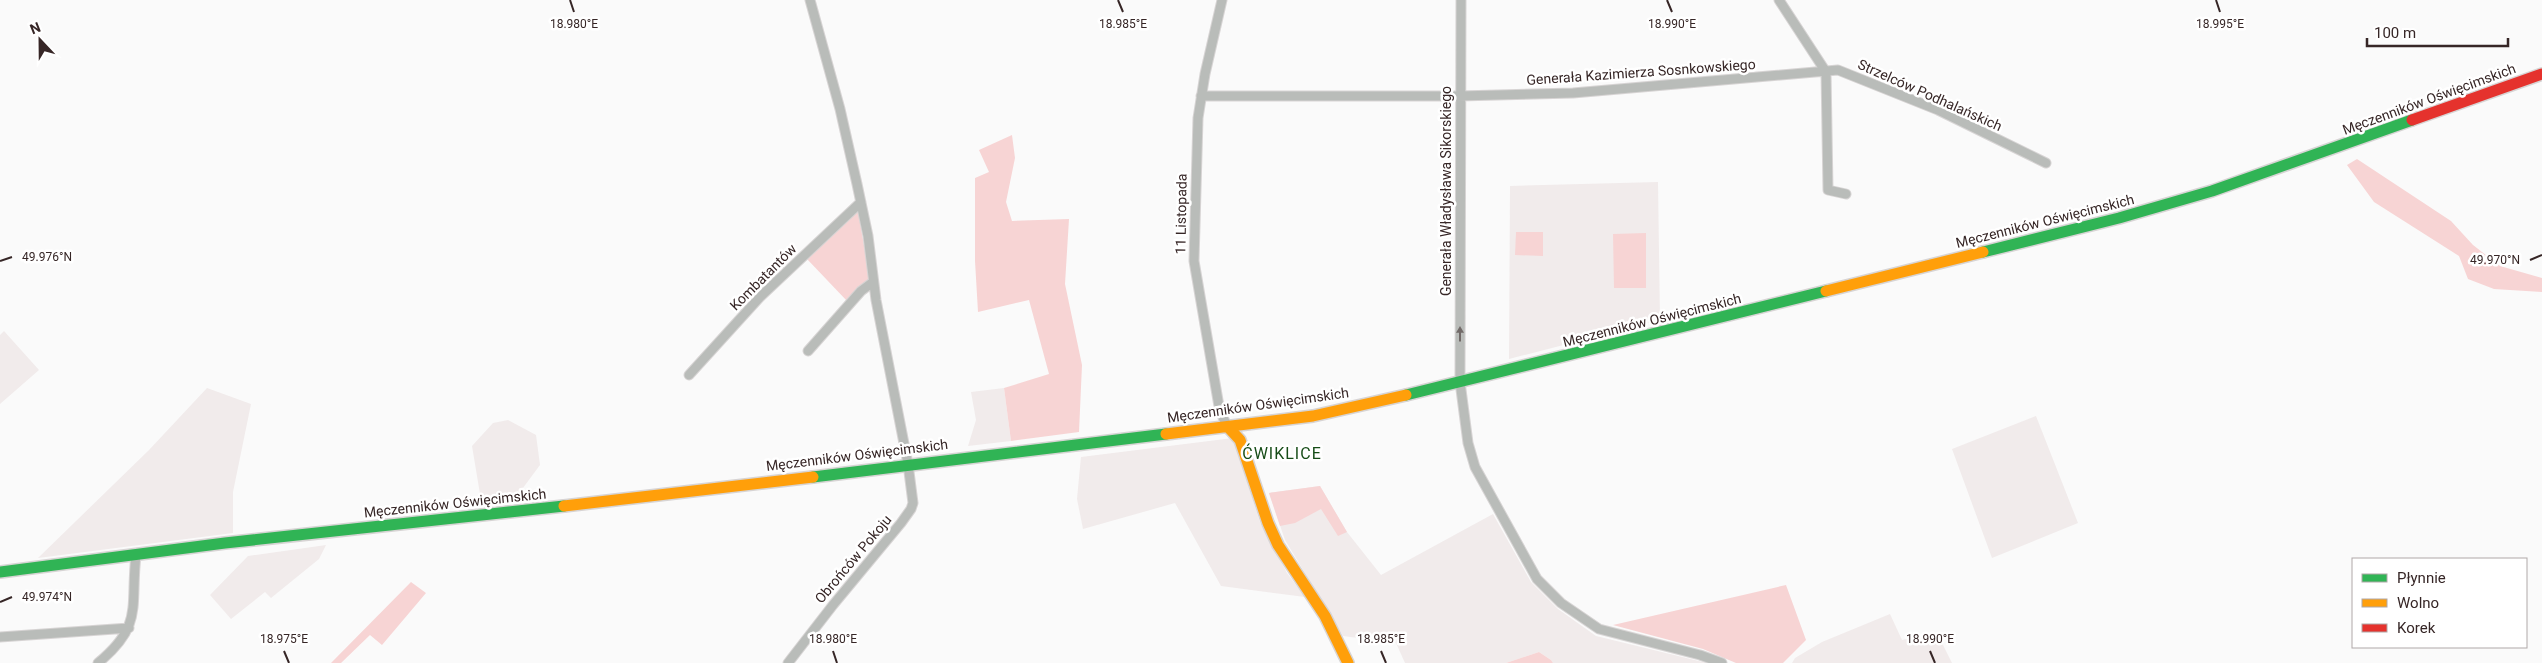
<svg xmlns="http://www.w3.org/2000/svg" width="2542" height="663" viewBox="0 0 2542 663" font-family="Roboto,sans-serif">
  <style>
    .built { fill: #f1ebeb }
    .green { fill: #f7d4d4 }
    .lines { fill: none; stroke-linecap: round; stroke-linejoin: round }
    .street-casing { stroke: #d7d4d4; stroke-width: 11 }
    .fast-casing { stroke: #d7d4d4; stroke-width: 14 }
    .slow-casing { stroke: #d7d4d4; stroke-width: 14 }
    .jam-casing { stroke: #d7d4d4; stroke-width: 14 }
    .street { stroke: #b9bcb9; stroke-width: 9 }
    .fast { stroke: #30b455; stroke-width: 11 }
    .slow { stroke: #ff9f0a; stroke-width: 11 }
    .jam { stroke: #e5322d; stroke-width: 11 }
    .oneway { fill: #716a68 }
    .ticks { fill: none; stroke: #362626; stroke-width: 2 }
    .labels { text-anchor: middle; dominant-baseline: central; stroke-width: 5; stroke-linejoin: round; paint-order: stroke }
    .street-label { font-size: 14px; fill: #362626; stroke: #fff }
    .quarter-label { font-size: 16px; letter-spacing: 1px; fill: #164c17; stroke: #fff }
    .ticks-label { font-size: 12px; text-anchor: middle; fill: #362626; stroke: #fff; stroke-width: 5; stroke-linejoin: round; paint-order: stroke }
  </style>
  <rect width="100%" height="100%" fill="#fafafa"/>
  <path class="built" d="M 1658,182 L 1660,320 L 1509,359 L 1510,186 Z
    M 4,331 L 39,370 L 0,404 L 0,335 Z
    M 207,388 L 251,404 L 233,492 L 233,533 L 38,558 L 149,450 Z
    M 1004,388 L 1011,441 L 968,446 L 976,420 L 971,392 Z
    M 2036,416 L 2078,523 L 1992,558 L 1952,449 Z
    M 508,420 L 536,435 L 540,465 L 517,496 L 519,501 L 482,506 L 472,446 L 493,423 Z
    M 1233,438 L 1261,525 L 1287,573 L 1305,597 L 1221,586 L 1175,503 L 1083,529 L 1077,499 L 1081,457 Z
    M 1320,486 L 1347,532 L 1381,575 L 1493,514 L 1531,582 L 1558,609 L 1596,636 L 1707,663 L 1553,663 L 1551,660 L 1539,652 L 1506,663 L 1405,663 L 1396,643 L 1343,636 L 1285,540 L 1269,493 Z
    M 326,545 L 319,559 L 271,598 L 265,592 L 231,619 L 210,595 L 248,556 Z
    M 1890,614 L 1902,640 L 1937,633 L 1952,663 L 1792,663 L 1795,658 L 1822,642 Z"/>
  <path class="green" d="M 1012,135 L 1015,158 L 1006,202 L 1012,221 L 1069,219 L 1065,284 L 1082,365 L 1079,432 L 1011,441 L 1004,388 L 1049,374 L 1029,300 L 978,312 L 975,261 L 975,178 L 989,172 L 979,150 Z
    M 2357,159 L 2451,221 L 2473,245 L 2500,266 L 2542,278 L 2542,292 L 2494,289 L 2468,279 L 2459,256 L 2374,202 L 2347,165 Z
    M 858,211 L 870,280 L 858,288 L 847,301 L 807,259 Z
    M 1516,232 L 1543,232 L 1543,256 L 1515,255 Z
    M 1646,233 L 1646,288 L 1614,288 L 1613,234 Z
    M 1320,486 L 1347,532 L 1338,536 L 1321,509 L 1295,523 L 1280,526 L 1269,493 Z
    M 411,582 L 426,593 L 382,645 L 370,635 L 341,663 L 331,663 Z
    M 1786,585 L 1806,640 L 1783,663 L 1736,663 L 1703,649 L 1613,625 Z
    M 1539,652 L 1551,660 L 1553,663 L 1506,663 Z"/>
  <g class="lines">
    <g class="street-casing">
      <path id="street" d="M 1222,0 L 1205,74 L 1198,118 L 1194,261 L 1220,412 L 1228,427
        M 1461,0 L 1460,382 L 1468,443 L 1475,467 L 1537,579 L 1561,603 L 1599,629 L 1700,655 L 1722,663
        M 1779,0 L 1826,72 L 1828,190 L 1846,194
        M 1201,96 L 1459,96 L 1573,93 L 1838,70 L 1938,110 L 2046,163
        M 808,351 L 861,291 L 873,282
        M 689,375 L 760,297 L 861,202
        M 0,637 L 129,628
        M 98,663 C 144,625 130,607 136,555
        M 788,663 L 833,605 L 901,523 L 911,509 L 913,503 L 908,464 L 876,300 L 868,236 L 857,184 L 840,109 L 810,0"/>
    </g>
    <g class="fast-casing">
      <path id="fast" d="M 1983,252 L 2119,218 L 2212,191 L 2412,120
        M 1406,395 L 1826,291
        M 813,477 L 1166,434
        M 0,572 L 225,543 L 564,506"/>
    </g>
    <g class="slow-casing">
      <path id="slow" d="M 1826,291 L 1983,252
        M 1228,427 L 1240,440 L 1268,523 L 1278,545 L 1325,616 L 1348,663
        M 1166,434 L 1313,416 L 1406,395
        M 564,506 L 813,477"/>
    </g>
    <g class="jam-casing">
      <path id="jam" d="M 2412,120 L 2542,74"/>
    </g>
    <use href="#street" class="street"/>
    <use href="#fast" class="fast"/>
    <use href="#slow" class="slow"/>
    <use href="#jam" class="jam"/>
  </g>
  <defs><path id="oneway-solid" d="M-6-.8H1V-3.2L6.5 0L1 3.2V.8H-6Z" transform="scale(1.25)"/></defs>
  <use class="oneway" href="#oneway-solid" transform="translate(1460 334) rotate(-90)"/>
  <path class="ticks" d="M 570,0 L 574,12M 1118,0 L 1123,12M 1667,0 L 1672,12M 2216,0 L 2220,12M 2530,260 L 2542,255M 0,261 L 12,257M 0,602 L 12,597M 284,651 L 289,663M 833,651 L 837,663M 1381,651 L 1386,663M 1930,651 L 1935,663"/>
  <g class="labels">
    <g class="street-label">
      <text transform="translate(1641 72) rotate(-4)">Generała Kazimierza Sosnkowskiego</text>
      <text transform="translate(1930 95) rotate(24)">Strzelców Podhalańskich</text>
      <text transform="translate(2429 99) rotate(-20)">Męczenników Oświęcimskich</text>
      <text transform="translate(1446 191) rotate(-90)">Generała Władysława Sikorskiego</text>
      <text transform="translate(1181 214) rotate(-89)">11 Listopada</text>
      <text transform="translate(2045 221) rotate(-14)">Męczenników Oświęcimskich</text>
      <text transform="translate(763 277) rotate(-45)">Kombatantów</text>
      <text transform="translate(1652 320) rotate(-14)">Męczenników Oświęcimskich</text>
      <text transform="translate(1258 405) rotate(-8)">Męczenników Oświęcimskich</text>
      <text transform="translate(857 455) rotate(-7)">Męczenników Oświęcimskich</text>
      <text transform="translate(455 503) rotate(-6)">Męczenników Oświęcimskich</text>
      <text transform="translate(853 559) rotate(-50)">Obrońców Pokoju</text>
    </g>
    <g class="quarter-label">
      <text x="1282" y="453">ĆWIKLICE</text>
    </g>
  </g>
  <g class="ticks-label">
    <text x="574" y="28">18.980°E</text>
    <text x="1123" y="28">18.985°E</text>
    <text x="2220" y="28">18.995°E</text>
    <text x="1672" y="28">18.990°E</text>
    <text x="47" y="261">49.976°N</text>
    <text x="2495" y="264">49.970°N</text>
    <text x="47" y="601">49.974°N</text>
    <text x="284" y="643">18.975°E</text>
    <text x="833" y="643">18.980°E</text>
    <text x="1381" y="643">18.985°E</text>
    <text x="1930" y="643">18.990°E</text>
  </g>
  <rect x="2352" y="558" width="175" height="90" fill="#ffffff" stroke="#afa8a8"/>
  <rect x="2362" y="574" width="25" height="8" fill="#30b455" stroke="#afa8a8"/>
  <text x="2397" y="583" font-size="15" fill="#362626">Płynnie</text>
  <rect x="2362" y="599" width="25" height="8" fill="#ff9f0a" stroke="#afa8a8"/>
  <text x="2397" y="608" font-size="15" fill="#362626">Wolno</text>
  <rect x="2362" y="624" width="25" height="8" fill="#e5322d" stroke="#afa8a8"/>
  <text x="2397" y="633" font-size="15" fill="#362626">Korek</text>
  <g transform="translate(40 40) rotate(338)" stroke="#ffffff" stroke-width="4" paint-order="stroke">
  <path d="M0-4L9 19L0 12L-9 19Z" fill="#362626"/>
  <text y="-8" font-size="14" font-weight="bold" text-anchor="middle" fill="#362626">N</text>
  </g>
  <path d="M2367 38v8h141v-8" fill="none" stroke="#362626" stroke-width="2.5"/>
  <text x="2374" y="38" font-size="15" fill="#362626" stroke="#ffffff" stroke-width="4" paint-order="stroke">100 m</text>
</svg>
